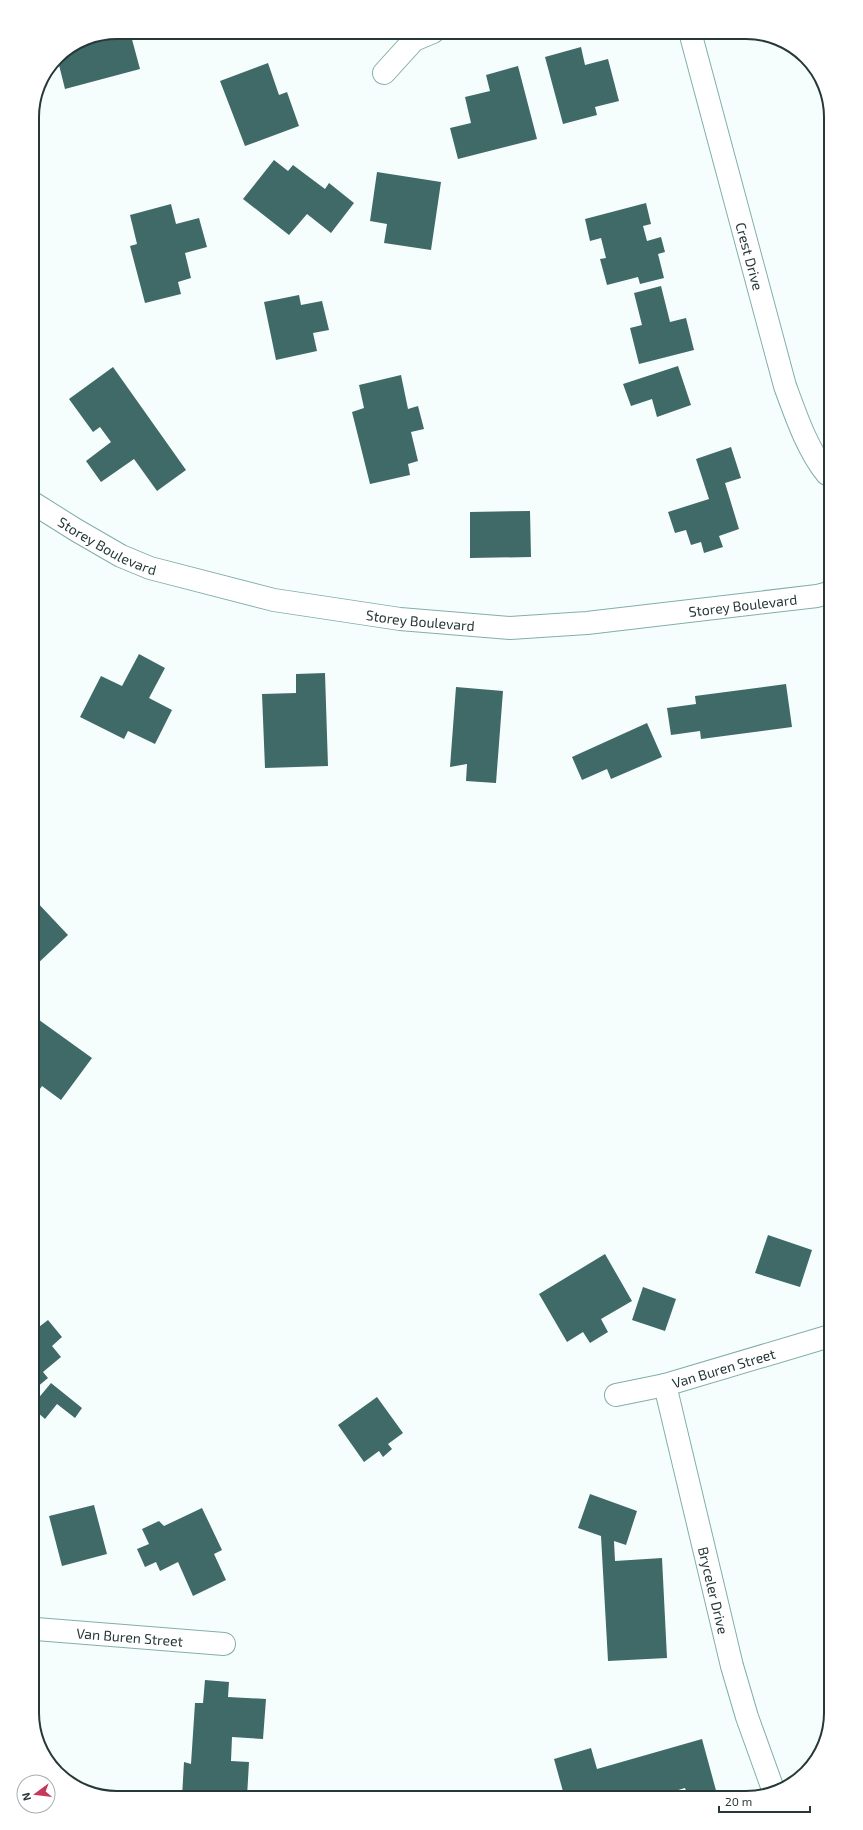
<svg xmlns="http://www.w3.org/2000/svg" width="863" height="1830" viewBox="0 0 863 1830" font-family="'Exo 2',sans-serif">
  <style>
    .building { fill: #406a68 }
    .lines { fill: none; stroke-linecap: round; stroke-linejoin: round }
    .minor-casing { stroke: #82aeab; stroke-width: 24 }
    .minor { stroke: #fff; stroke-width: 22 }
    .labels { text-anchor: middle; dominant-baseline: central; stroke-width: 4; stroke-linejoin: round; paint-order: stroke }
    .street-label { font-size: 14px; fill: #263837; stroke: #fff }
    .rim { fill: none; stroke: #263837; stroke-width: 2 }
  </style>
  <rect width="100%" height="100%" fill="#f5fefd"/>
  <path class="building" d="M 119,32 L 130,32 L 140,69 L 65,89 L 57,57 L 85,38 L 88,38 L 89,40 Z
    M 243,32 L 258,32 L 254,39 Z
    M 581,47 L 585,65 L 608,59 L 619,101 L 595,107 L 597,115 L 563,124 L 545,57 Z
    M 268,63 L 279,95 L 287,92 L 299,126 L 245,146 L 220,81 Z
    M 518,66 L 537,139 L 458,159 L 450,128 L 471,123 L 465,97 L 490,91 L 486,75 Z
    M 274,160 L 288,171 L 293,165 L 325,189 L 329,183 L 354,203 L 331,233 L 307,214 L 289,235 L 243,199 Z
    M 377,172 L 441,182 L 431,250 L 384,243 L 387,224 L 370,221 Z
    M 646,203 L 651,224 L 643,226 L 647,241 L 661,237 L 665,252 L 658,254 L 664,278 L 640,284 L 638,277 L 607,285 L 600,259 L 606,258 L 601,238 L 590,241 L 585,219 Z
    M 171,204 L 176,224 L 199,218 L 207,247 L 185,253 L 191,278 L 178,282 L 181,294 L 145,303 L 130,246 L 137,244 L 130,215 Z
    M 661,286 L 670,322 L 686,318 L 694,350 L 639,364 L 630,328 L 642,325 L 634,293 Z
    M 299,295 L 301,305 L 322,301 L 329,330 L 313,333 L 317,351 L 276,360 L 264,302 Z
    M 678,366 L 691,405 L 657,417 L 652,399 L 631,406 L 623,384 Z
    M 113,367 L 186,470 L 157,491 L 134,459 L 101,482 L 86,461 L 111,442 L 100,427 L 93,432 L 69,399 Z
    M 401,375 L 408,409 L 418,406 L 424,429 L 411,432 L 418,461 L 408,464 L 410,475 L 370,484 L 352,412 L 364,408 L 359,385 Z
    M 731,447 L 741,478 L 725,483 L 739,529 L 719,536 L 723,547 L 704,553 L 701,542 L 691,545 L 686,530 L 675,533 L 668,512 L 709,499 L 696,459 Z
    M 530,511 L 531,557 L 470,558 L 470,512 Z
    M 139,654 L 165,668 L 149,698 L 172,710 L 155,744 L 128,731 L 124,739 L 80,717 L 101,676 L 122,686 Z
    M 325,673 L 328,766 L 265,768 L 262,694 L 296,693 L 296,674 Z
    M 786,684 L 792,727 L 701,739 L 700,731 L 671,735 L 667,708 L 696,704 L 695,696 Z
    M 456,687 L 503,691 L 496,783 L 466,781 L 467,764 L 450,767 Z
    M 647,723 L 662,757 L 611,779 L 607,769 L 582,780 L 572,757 Z
    M 34,899 L 68,935 L 35,966 Z
    M 35,1017 L 92,1058 L 61,1100 L 42,1086 L 35,1096 Z
    M 768,1235 L 812,1250 L 800,1287 L 755,1273 Z
    M 605,1254 L 632,1301 L 601,1319 L 608,1332 L 590,1343 L 583,1332 L 567,1342 L 539,1294 Z
    M 643,1287 L 676,1299 L 665,1331 L 632,1320 Z
    M 48,1320 L 62,1337 L 52,1346 L 61,1357 L 43,1372 L 48,1378 L 36,1388 L 35,1330 Z
    M 51,1383 L 82,1408 L 75,1418 L 57,1404 L 45,1419 L 36,1411 L 36,1401 Z
    M 377,1397 L 403,1433 L 388,1444 L 392,1449 L 383,1457 L 379,1451 L 364,1462 L 338,1425 Z
    M 590,1494 L 637,1511 L 626,1545 L 614,1541 L 615,1561 L 662,1558 L 667,1658 L 608,1661 L 601,1536 L 578,1528 Z
    M 94,1505 L 107,1554 L 62,1566 L 49,1516 Z
    M 202,1508 L 222,1550 L 214,1554 L 226,1580 L 193,1596 L 178,1562 L 160,1571 L 156,1562 L 145,1567 L 137,1549 L 149,1544 L 142,1529 L 159,1521 L 164,1526 Z
    M 205,1680 L 229,1682 L 228,1697 L 266,1699 L 263,1739 L 232,1737 L 231,1761 L 249,1762 L 247,1797 L 182,1797 L 184,1762 L 191,1764 L 195,1703 L 203,1703 Z
    M 702,1739 L 717,1794 L 687,1794 L 685,1788 L 665,1794 L 564,1795 L 554,1759 L 591,1748 L 597,1769 Z"/>
  <g class="lines">
    <g class="minor-casing">
      <g id="minor">
        <path id="s1" d="M 690,32 L 785,386 C 796,416 807,449 827,474"/>
        <path d="M 384,73 L 414,40 L 433,32"/>
        <path id="s2" d="M 33,503 L 76,530 L 121,556 L 150,568 L 274,600 L 400,619 L 510,628 L 587,623 L 817,596 L 828,593"/>
        <path id="s3" d="M 665,1385 L 732,1666 L 747,1717 L 774,1792"/>
        <path id="s4" d="M 616,1395 L 665,1385 L 830,1336"/>
        <path id="s5" d="M 36,1629 L 224,1644"/>
      </g>
    </g>
    <use href="#minor" class="minor"/>
  </g>
  <g class="labels">
    <g class="street-label">
      <text stroke="none"><textPath href="#s1" startOffset="232">Crest Drive</textPath></text>
      <text stroke="none"><textPath href="#s2" startOffset="86">Storey Boulevard</textPath></text>
      <text stroke="none"><textPath href="#s2" startOffset="734">Storey Boulevard</textPath></text>
      <text stroke="none"><textPath href="#s2" startOffset="410">Storey Boulevard</textPath></text>
      <text stroke="none"><textPath href="#s4" startOffset="111">Van Buren Street</textPath></text>
      <text stroke="none"><textPath href="#s3" startOffset="211">Bryceler Drive</textPath></text>
      <text stroke="none"><textPath href="#s5" startOffset="94">Van Buren Street</textPath></text>
    </g>
  </g>
  <path d="M0 0H863V1830H0ZM117 39H746A78 78 0 0 1 824 117V1713A78 78 0 0 1 746 1791H117A78 78 0 0 1 39 1713V117A78 78 0 0 1 117 39Z" fill="#fff" fill-rule="evenodd"/>
  <path class="rim" d="M117 39H746A78 78 0 0 1 824 117V1713A78 78 0 0 1 746 1791H117A78 78 0 0 1 39 1713V117A78 78 0 0 1 117 39Z"/>
  <g transform="translate(36 1794) rotate(255)"><circle r="19" fill="#ffffff" stroke="#a8afaf"/>
  <path d="M0-3L7 15L0 10L-7 15Z" fill="#c7375a"/>
  <text y="-6" font-size="11" font-weight="bold" text-anchor="middle" fill="#263837">N</text>
  </g>
  <path d="M719 1806v6h91v-6" fill="none" stroke="#263837" stroke-width="2"/>
  <text x="725" y="1806" font-size="12" fill="#263837" stroke="#ffffff" stroke-width="3" paint-order="stroke">20 m</text>
</svg>
